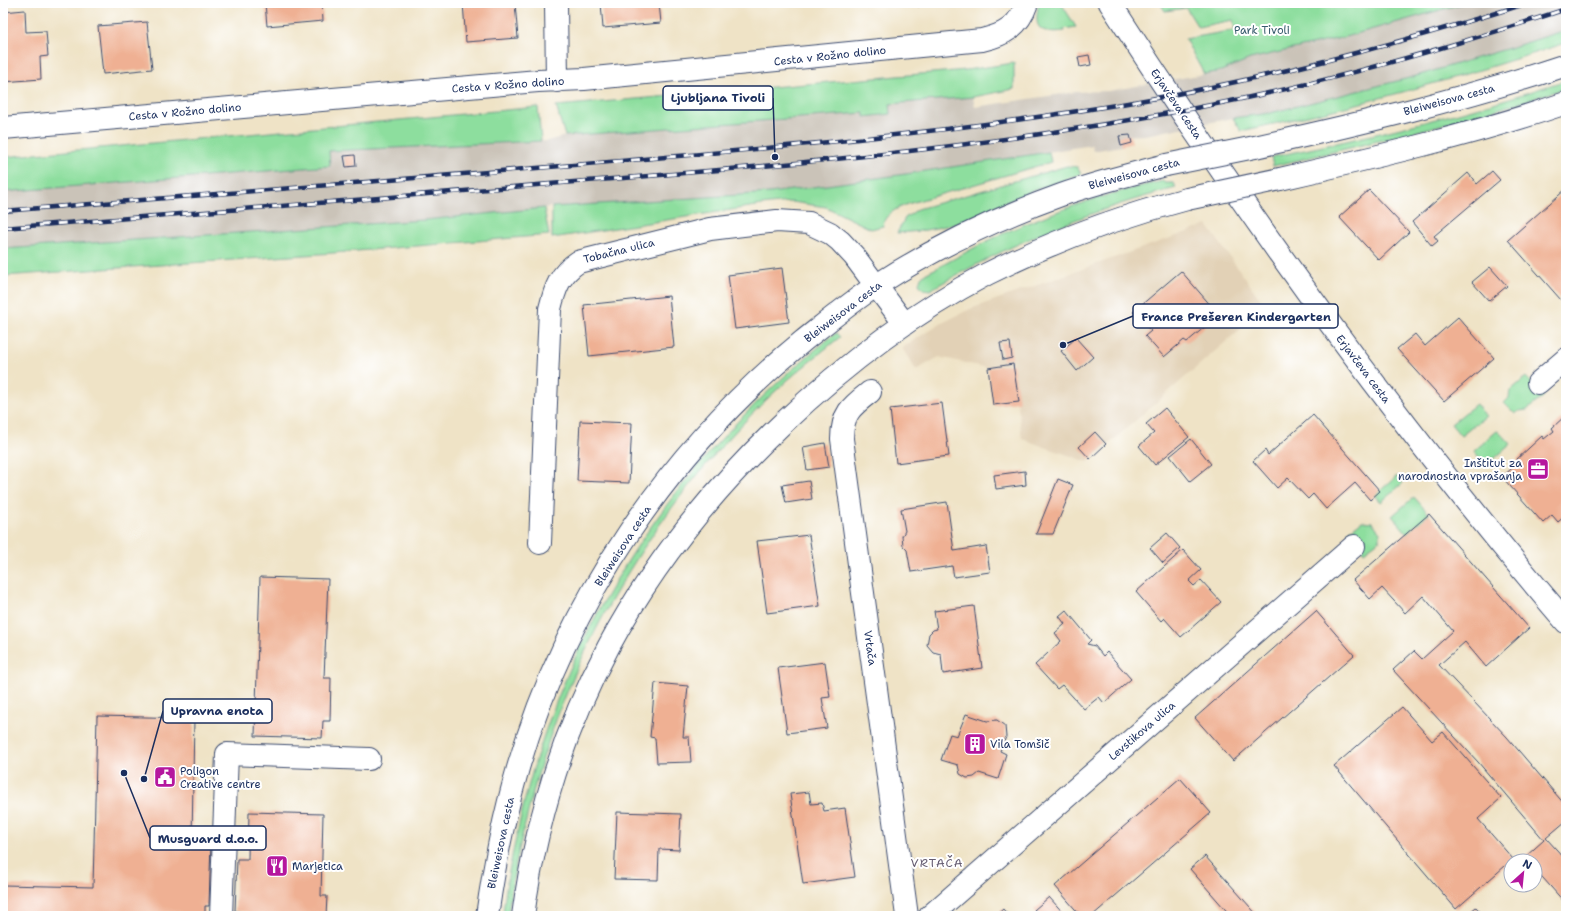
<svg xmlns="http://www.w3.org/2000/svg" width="1569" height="919" viewBox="0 0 1569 919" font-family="'Shantell Sans',sans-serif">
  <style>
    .built { fill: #e2d1b6 }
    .industrial { fill: #cac3b8 }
    .green { fill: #8dde9e; stroke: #54867e }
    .building { fill: #efb093 }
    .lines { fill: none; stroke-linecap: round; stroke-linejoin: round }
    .minor-casing { stroke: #3b4a6e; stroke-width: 24 }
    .major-casing { stroke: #3b4a6e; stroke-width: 24 }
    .minor { stroke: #fff; stroke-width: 22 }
    .major { stroke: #fff; stroke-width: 22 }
    .rail-casing { stroke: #1b2f5e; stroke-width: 4.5 }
    .rail { stroke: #fff; stroke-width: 3; stroke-dasharray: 9; stroke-linecap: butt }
    .major-bridge-casing { stroke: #3b4a6e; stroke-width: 24; stroke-linecap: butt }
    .major-bridge { stroke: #fff; stroke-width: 22 }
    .labels { text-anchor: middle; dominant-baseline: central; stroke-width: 4; stroke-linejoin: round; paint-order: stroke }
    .park-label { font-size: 11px; fill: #385b6e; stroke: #fff }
    .street-label { font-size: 11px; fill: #1b2f5e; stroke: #fff }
    .poi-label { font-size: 11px; fill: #1b2f5e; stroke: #fff; text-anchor: start }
    .neighbourhood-label { font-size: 12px; letter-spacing: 1px; fill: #655c71; stroke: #fff }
    .leader { fill: none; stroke: #1b2f5e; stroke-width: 1.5 }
    .callout-dot { fill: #1b2f5e; stroke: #fff; stroke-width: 1.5 }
    .callout { fill: #fff; stroke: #1b2f5e; stroke-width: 1.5 }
    .callout-label { font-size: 12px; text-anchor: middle; font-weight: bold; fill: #1b2f5e }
  </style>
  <rect width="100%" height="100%" fill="#fff"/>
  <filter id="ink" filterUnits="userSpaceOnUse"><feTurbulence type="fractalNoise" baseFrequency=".025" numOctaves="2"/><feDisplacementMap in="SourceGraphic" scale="8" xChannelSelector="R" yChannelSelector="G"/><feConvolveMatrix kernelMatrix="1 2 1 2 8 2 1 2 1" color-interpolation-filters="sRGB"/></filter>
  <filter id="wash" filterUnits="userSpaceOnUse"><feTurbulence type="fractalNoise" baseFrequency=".012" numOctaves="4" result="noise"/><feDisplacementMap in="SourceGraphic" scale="16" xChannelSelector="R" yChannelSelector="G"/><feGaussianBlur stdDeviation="0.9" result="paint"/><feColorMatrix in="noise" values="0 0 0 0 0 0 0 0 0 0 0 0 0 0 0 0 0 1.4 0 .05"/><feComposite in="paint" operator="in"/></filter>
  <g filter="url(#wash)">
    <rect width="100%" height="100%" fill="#efe3c6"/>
    <path class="built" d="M 1207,225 L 1273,317 L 1260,327 L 1253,318 L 1088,462 L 1022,439 L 1013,364 L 988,368 L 939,357 L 916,370 L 902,348 L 936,326 L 970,309 Z"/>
    <path class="industrial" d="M 1465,3 L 1566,3 L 1566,30 L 1516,46 L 1413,77 L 1270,113 L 1233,118 L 1145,135 L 1119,136 L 1121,146 L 1093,151 L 1092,145 L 906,174 L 770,193 L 552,207 L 425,220 L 3,249 L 3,192 L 330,166 L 328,151 L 547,141 L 565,136 L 864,113 L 864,116 L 891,114 L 890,104 L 973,97 L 975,107 L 1076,92 L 1109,91 L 1221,71 L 1250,59 L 1345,37 Z"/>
    <path class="green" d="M 1039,3 L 1061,3 L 1076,27 L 1064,29 L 1065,31 C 1039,34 1033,29 1039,3 Z
      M 1160,3 L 1465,3 L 1345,37 L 1250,59 L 1221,71 L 1204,74 L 1185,39 L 1235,30 L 1233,20 L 1198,27 L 1186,8 L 1165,11 Z
      M 1566,30 L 1566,43 C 1459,78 1351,108 1241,131 L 1233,118 L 1270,113 L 1413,77 L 1516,46 Z
      M 1014,63 L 1014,89 L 973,97 L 890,104 L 891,114 L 864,117 L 864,113 L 565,136 L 556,106 L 966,70 Z
      M 1566,80 L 1566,88 C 1470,120 1372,143 1273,166 L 1271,157 C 1370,137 1469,113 1566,80 Z
      M 538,107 L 541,141 L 329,151 L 330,166 L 3,192 L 3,157 Z
      M 1049,152 L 1051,162 L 911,203 C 900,207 884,213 883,226 L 871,229 L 826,207 L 792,202 L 769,204 L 552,238 L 552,207 L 770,193 L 906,174 Z
      M 1067,166 L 1077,167 L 1081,174 L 1032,191 L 956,224 L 921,231 L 897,233 L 905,218 L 918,209 Z
      M 1163,181 L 1165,183 L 1174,183 L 1176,188 C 1086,211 1010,244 930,290 L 923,289 L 919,284 L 921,277 L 923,275 C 950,262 975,246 1002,234 C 1053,211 1108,193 1163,181 Z
      M 544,208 L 549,235 L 333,253 L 3,276 L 3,249 L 425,220 Z
      M 836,333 L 840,337 C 813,359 786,380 762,404 C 646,519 562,663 526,821 C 518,852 511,884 508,916 L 503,916 C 505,884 513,852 520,820 C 564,624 679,456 836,333 Z
      M 1526,377 L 1544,396 L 1527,410 L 1519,411 L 1515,414 L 1504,403 L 1509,398 L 1510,391 Z
      M 1476,404 L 1486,416 L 1461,436 L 1451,424 Z
      M 1498,430 L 1511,444 L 1486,466 L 1474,451 Z
      M 1397,476 L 1403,483 L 1381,502 L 1375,495 Z
      M 1414,497 L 1429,514 L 1407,533 L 1392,516 Z
      M 1362,521 L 1372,522 L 1380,532 L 1380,540 L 1364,552 L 1348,532 Z"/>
    <g id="blocks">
      <path class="building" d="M 265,3 L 322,3 L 323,21 L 267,26 Z
        M 463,3 L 515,3 L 518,38 L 466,42 Z
        M 601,3 L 659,3 L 661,23 L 603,28 Z
        M 916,3 L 925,3 L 918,7 Z
        M 25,10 L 26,32 L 46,31 L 48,56 L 40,57 L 41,79 L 3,82 L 3,12 Z
        M 147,22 L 152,69 L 103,74 L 98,26 Z
        M 1089,55 L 1091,65 L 1080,67 L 1078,57 Z
        M 1130,135 L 1132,143 L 1121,146 L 1119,136 Z
        M 355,155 L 356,166 L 346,167 L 344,156 Z
        M 1492,171 L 1500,180 L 1434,236 L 1438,241 L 1432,246 L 1412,222 L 1468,173 L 1477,184 Z
        M 1566,189 L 1566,296 L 1561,300 L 1508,240 Z
        M 1369,190 L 1409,232 L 1379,260 L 1339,217 Z
        M 1490,267 L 1507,286 L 1489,301 L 1472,282 Z
        M 782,268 L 789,322 L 735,329 L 728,275 Z
        M 1181,271 L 1219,315 L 1187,342 L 1184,340 L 1164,357 L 1145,336 L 1151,331 L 1133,312 Z
        M 669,296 L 674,347 L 589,356 L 584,305 Z
        M 1458,317 L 1494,358 L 1444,401 L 1397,349 L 1415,334 L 1425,346 Z
        M 1076,338 L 1093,357 L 1077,371 L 1061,351 Z
        M 1010,342 L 1012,358 L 1003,360 L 1000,343 Z
        M 1013,364 L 1019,402 L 993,405 L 988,368 Z
        M 942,403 L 949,456 L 896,463 L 890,409 Z
        M 1165,408 L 1189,437 L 1155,465 L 1139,446 L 1154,433 L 1146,424 Z
        M 1313,415 L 1380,491 L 1370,500 L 1355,483 L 1326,509 L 1313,494 L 1308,499 L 1288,478 L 1277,488 L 1253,461 L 1265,450 L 1268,455 Z
        M 1566,415 L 1566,515 L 1558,522 L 1552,515 L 1543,523 L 1502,477 L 1519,462 L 1517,459 L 1542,436 L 1544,439 L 1554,431 L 1552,428 Z
        M 580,421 L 632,423 L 629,483 L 577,481 Z
        M 1095,432 L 1106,444 L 1090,459 L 1079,447 Z
        M 1191,439 L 1211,464 L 1190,481 L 1170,456 Z
        M 825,443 L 829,467 L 807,470 L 803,447 Z
        M 1025,471 L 1026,485 L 996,489 L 994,475 Z
        M 1058,479 L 1073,485 L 1053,534 L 1036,534 Z
        M 809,481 L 812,499 L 786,503 L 782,485 Z
        M 947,502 L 954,551 L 986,546 L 990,572 L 954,577 L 952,566 L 911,572 L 907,550 L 903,546 L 902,536 L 905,531 L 901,509 Z
        M 1429,514 L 1529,628 L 1486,667 L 1465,642 L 1439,665 L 1507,737 L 1566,806 L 1566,821 L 1546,838 L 1566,860 L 1566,904 L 1535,869 L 1535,861 L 1528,861 L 1525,857 L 1544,840 L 1478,762 L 1393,670 L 1414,651 L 1422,659 L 1453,631 L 1423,596 L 1405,613 L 1382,588 L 1370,599 L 1353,580 Z
        M 1167,533 L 1180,548 L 1163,563 L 1150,548 Z
        M 809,535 L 820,606 L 767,613 L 757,541 Z
        M 1183,550 L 1201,570 L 1189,581 L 1194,586 L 1201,580 L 1221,602 L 1181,637 L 1164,618 L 1161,621 L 1136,592 Z
        M 260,577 L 328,579 L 324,678 L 331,678 L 330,721 L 323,721 L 322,738 L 255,736 Z
        M 974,606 L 982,668 L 943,674 L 941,654 L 933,652 L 927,645 L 929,634 L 933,630 L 937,629 L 934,611 Z
        M 1066,610 L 1091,640 L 1087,644 L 1095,646 L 1103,656 L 1107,652 L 1131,679 L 1104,703 L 1099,697 L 1084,709 L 1062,685 L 1057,689 L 1035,665 L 1061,641 L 1055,633 L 1065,624 L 1059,616 Z
        M 1316,611 L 1354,655 L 1233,761 L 1195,718 Z
        M 825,662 L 830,697 L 822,698 L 827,728 L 787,733 L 778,668 Z
        M 655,683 L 688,686 L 683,737 L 689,737 L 691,762 L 657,763 L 655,738 L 650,737 Z
        M 1402,707 L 1432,741 L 1443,732 L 1501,798 L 1478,819 L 1513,859 L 1456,909 L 1334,766 Z
        M 966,714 L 987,721 L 997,720 L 1005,726 L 1006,737 L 1000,751 L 1006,754 L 998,779 L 979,773 L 974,777 L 967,778 L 960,774 L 958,765 L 941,760 L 950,734 L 957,736 Z
        M 97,716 L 194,718 L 192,840 L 211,840 L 209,906 L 205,906 L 205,916 L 3,916 L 3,885 L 93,887 Z
        M 1180,778 L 1211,813 L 1092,916 L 1081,916 L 1055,886 Z
        M 809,792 L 811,804 L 822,803 L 824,811 L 845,808 L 855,877 L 803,884 L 790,794 Z
        M 249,812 L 323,814 L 321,896 L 327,896 L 326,916 L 247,916 L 247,912 L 235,911 L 237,859 L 248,859 Z
        M 617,812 L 681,814 L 679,850 L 659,849 L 658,880 L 614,879 Z
        M 1205,856 L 1258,916 L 1231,916 L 1190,869 Z
        M 1049,897 L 1066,916 L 1040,916 L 1034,910 Z
        M 1476,907 L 1484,916 L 1465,916 L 1470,912 Z
        M 1003,909 L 1009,916 L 995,916 Z"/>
    </g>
  </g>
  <g filter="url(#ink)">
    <use href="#blocks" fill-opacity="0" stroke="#3b4a6e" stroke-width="1"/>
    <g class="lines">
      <g class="minor-casing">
        <path id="minor" d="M 556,3 L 557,81
          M 3,128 L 538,81 L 584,79 L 982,40 C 1004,35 1019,27 1027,3
          M 1538,383 L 1566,359
          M 870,392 C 852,406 842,413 842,439 L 907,916
          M 540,543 L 550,309 C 555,288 560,274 578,262 L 710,229 L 777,221 L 809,223 L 830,233 L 840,241 L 854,256 L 904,323
          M 221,916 L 227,754 L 369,759
          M 930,916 L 1354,546"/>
      </g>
      <g class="major-casing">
        <path id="major" d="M 1110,3 C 1249,219 1399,427 1566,622
          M 1255,147 C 1359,124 1464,99 1566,65
          M 1280,179 C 1376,157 1472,135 1566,103
          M 487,916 C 494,866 504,816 518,768 C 567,601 669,451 803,341 C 827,322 851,302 877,285 C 934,248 997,218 1061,195 C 1095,183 1131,174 1166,165
          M 523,916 C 550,717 637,562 782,424 C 844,365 911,314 987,274 C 1051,242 1118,217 1187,199"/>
      </g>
      <use href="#minor" class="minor"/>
      <use href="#major" class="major"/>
      <g class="rail-casing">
        <path id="rail" d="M 3,211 C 201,195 400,180 598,163 C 773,148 948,133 1122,104 C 1259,81 1395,45 1528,3
          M 3,228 C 193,213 384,198 574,182 C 791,165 1008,146 1221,103 C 1338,80 1453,46 1566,9"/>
      </g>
      <use href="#rail" class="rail"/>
      <g class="major-bridge-casing">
        <path id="major-bridge" d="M 1166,165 L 1255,147
          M 1187,199 L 1280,179"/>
      </g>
      <use href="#major-bridge" class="major-bridge"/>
    </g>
  </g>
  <defs>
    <g id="office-square" transform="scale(1.15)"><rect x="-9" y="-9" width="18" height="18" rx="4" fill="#b5179e" stroke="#fff"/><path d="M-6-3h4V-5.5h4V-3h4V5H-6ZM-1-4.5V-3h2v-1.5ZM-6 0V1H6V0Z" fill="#fff"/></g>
    <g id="building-square" transform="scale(1.15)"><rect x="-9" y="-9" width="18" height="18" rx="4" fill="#b5179e" stroke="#fff"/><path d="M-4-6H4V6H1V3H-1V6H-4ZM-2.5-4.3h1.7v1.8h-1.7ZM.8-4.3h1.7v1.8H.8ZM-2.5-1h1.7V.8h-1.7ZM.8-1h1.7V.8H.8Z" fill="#fff"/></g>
    <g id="civic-square" transform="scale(1.15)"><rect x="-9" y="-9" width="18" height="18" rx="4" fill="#b5179e" stroke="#fff"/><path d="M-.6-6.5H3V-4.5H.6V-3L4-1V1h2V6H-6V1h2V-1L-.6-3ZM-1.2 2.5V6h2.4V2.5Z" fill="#fff"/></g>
    <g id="restaurant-square" transform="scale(1.15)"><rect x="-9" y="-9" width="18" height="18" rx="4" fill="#b5179e" stroke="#fff"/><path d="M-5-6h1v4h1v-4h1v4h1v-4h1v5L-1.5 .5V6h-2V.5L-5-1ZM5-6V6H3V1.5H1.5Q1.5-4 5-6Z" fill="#fff"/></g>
  </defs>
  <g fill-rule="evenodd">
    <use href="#office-square" x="1538" y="469"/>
    <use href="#building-square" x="975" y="744"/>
    <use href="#civic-square" x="165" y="777"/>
    <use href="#restaurant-square" x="277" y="866"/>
  </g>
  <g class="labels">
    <g class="park-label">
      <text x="1262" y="30">Park Tivoli</text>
    </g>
    <g class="street-label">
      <text transform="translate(830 56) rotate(-6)">Cesta v Rožno dolino</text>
      <text transform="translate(508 85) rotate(-4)">Cesta v Rožno dolino</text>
      <text transform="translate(1449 100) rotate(-15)">Bleiweisova cesta</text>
      <text transform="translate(1176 104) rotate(56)">Erjavčeva cesta</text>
      <text transform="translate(185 112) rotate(-5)">Cesta v Rožno dolino</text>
      <text transform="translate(1134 174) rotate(-15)">Bleiweisova cesta</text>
      <text transform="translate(619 251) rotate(-14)">Tobačna ulica</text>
      <text transform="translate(843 312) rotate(-37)">Bleiweisova cesta</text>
      <text transform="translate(1363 369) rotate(53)">Erjavčeva cesta</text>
      <text transform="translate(623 546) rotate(-57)">Bleiweisova cesta</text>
      <text transform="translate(870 648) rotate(82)">Vrtača</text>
      <text transform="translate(1142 731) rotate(-41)">Levstikova ulica</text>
      <text transform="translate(501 843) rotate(-78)">Bleiweisova cesta</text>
    </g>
    <g class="poi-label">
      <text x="1522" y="463" text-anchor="end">Inštitut za<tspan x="1522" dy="13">narodnostna vprašanja</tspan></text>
      <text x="990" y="744">Vila Tomšič</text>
      <text x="180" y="771">Poligon<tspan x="180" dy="13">Creative centre</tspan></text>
      <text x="292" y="866">Marjetica</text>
    </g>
    <g class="neighbourhood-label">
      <text x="937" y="863">VRTAČA</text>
    </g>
  </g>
  <path class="leader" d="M775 157L773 98M1063 345L1133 316M144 779L163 711M124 773L150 838"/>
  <g class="callout-dot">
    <circle cx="775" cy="157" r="4"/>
    <circle cx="1063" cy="345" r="4"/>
    <circle cx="144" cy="779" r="4"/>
    <circle cx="124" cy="773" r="4"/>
  </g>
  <g class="callout">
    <rect x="663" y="86" width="110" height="24" rx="4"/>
    <rect x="1133" y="304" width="205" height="24" rx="4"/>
    <rect x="163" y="699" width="109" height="24" rx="4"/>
    <rect x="150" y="826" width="116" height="24" rx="4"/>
  </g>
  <g class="callout-label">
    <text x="718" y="102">Ljubljana Tivoli</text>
    <text x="1236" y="321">France Prešeren Kindergarten</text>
    <text x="217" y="715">Upravna enota</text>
    <text x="208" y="843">Musguard d.o.o.</text>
  </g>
  <rect width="1569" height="919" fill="none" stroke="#fff" stroke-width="16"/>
  <g transform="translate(1523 873) rotate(27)"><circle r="19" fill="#ffffff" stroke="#a4acbf"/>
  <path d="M0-3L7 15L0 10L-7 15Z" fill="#b5179e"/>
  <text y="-6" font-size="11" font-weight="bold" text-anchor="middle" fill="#1b2f5e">N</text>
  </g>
</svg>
